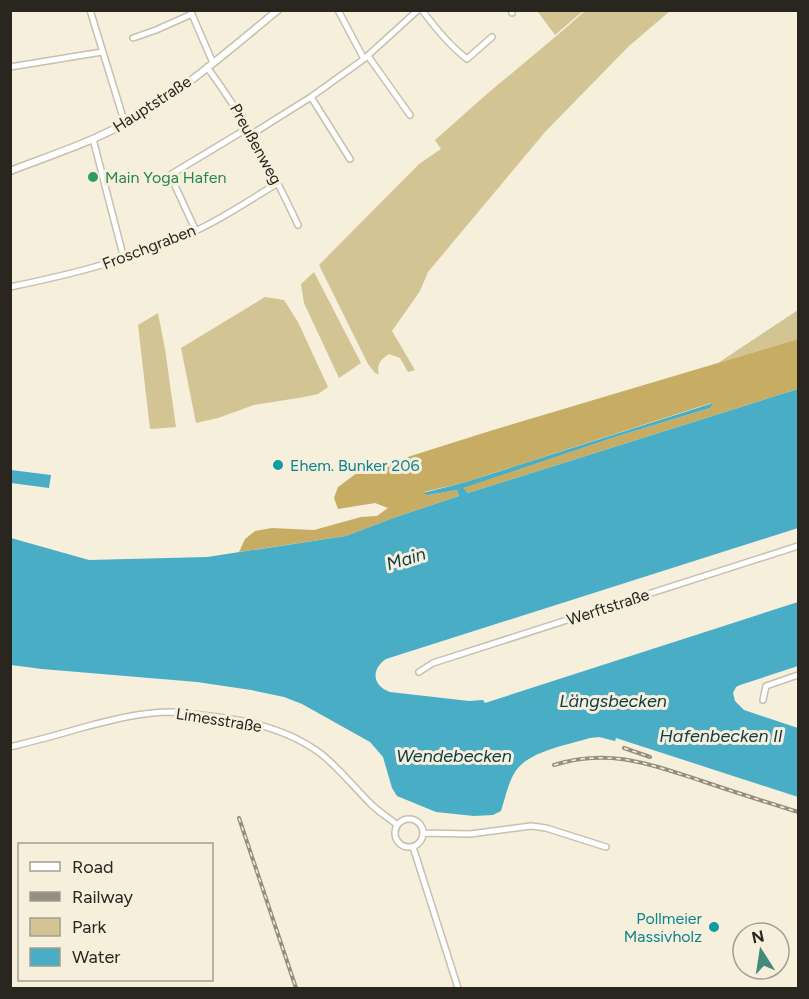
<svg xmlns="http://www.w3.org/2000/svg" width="809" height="999" viewBox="0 0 809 999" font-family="Figtree,sans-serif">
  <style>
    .green { fill: #d3c494 }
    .forest { fill: #c6ad63 }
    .water { fill: #49adc6 }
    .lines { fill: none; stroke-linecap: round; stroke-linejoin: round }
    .minor-casing { stroke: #c6c0af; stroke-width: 8 }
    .tertiary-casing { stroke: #c6c0af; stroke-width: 9 }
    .minor { stroke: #fff; stroke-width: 5 }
    .tertiary { stroke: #fff; stroke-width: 6 }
    .rail-casing { stroke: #928e80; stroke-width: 4 }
    .rail { stroke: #f5efdc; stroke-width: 1.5; stroke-dasharray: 4.5; stroke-linecap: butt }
    .leisure-dot { fill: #2e9e5b; stroke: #f5efdc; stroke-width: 2 }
    .culture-dot { fill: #0f9aa8; stroke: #f5efdc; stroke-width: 2 }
    .labels { text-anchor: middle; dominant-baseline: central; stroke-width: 6; stroke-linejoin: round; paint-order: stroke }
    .street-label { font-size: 16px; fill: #28261f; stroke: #f5efdc }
    .leisure-label { font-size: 16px; fill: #27864d; stroke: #f5efdc; text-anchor: start }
    .culture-label { font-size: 16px; fill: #0d838f; stroke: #f5efdc; text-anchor: start }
    .water-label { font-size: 18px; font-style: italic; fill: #0d3b46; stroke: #f5efdc }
  </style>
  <rect width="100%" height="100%" fill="#f5efdc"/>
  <path class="green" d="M 586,10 L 670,11 L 629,46 L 545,132 L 428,272 L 420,291 L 392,331 L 415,370 L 408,372 L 400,358 L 389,354 C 381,359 376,365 379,374 L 375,373 L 368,364 L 319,265 L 419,164 L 441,149 L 435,140 C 453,125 469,109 487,94 C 520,66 554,39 586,10 Z
    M 539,11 L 539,10 L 583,11 L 555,35 L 538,12 Z
    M 314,272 L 361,363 L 339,378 L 304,303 L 301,284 Z
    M 265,297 L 284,300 L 298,322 L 328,387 L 318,394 L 304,397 L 254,405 L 218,418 L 196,423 L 181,348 Z
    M 798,310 L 798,339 L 718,363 Z
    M 158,313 L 165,349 L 176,427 L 150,429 L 138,325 Z"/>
  <path class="forest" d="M 798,339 L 798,389 L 468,493 L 462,488 L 618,436 L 710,408 L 711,403 L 466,482 L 424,492 L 428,495 L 457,490 L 459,496 L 396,517 L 346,536 L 239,552 L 245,539 L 255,531 L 272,528 L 314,530 L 361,517 L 377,516 L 388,508 L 375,503 L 338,509 L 334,498 L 338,487 L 357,473 L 493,430 Z"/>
  <path class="water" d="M 798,389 L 798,528 L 386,659 C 371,669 372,686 390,692 L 469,701 L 483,700 L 485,703 L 798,602 L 798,666 L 740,685 L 736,687 L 733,693 L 735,701 L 744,710 L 798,728 L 798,797 L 616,738 L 615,741 L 599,737 L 590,738 C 568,745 528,751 515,772 C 508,783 505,799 501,811 L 493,815 L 474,816 L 436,812 L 397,796 L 392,788 L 383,757 L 370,742 L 302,704 L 284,697 L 251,690 L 197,682 L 42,669 L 11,665 L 11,538 L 89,560 L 207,557 L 346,536 L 396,517 L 459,496 L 457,490 L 428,495 L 423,493 L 466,482 L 713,403 L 710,408 L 618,436 L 463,488 L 468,493 Z
    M 11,470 L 51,475 L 49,488 L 11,483 Z"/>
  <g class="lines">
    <g class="minor-casing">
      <path id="minor" d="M 90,10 L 125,124
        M 338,10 L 364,59
        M 422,10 C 436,29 449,45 467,59 L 492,37
        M 511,10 L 512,13
        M 191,12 L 213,63
        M 133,38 L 156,30 L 192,14
        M 368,56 L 410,115
        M 10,67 L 102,52
        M 207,67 C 244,117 272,169 298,225
        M 311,97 L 350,159
        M 252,134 L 311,97 L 364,59 L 418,10
        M 93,139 L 124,259
        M 196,231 L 170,175 L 248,128
        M 10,287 C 74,274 136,258 195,231 C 224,218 251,199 278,183
        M 419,672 L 433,663 L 798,546
        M 763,700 L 766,686 L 798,675
        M 10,747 C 34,741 58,735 81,728 C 111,720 141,712 172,712 C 190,713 208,716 226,718 C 259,723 293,733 320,753 C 338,767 353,786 369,802 C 377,811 388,817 397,825
        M395 833a14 14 0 1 1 28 0a14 14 0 1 1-28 0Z
        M 423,833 L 470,834 L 531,826 L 546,828 L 606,847
        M 413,847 L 458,988"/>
    </g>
    <g class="tertiary-casing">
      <path id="tertiary" d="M 10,171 C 49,156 89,143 126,123 C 181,93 229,50 278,10"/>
    </g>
    <use href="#minor" class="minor"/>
    <use href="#tertiary" class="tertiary"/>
    <g class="rail-casing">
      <path id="rail" d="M 624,748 L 650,757
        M 554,765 C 610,748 649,764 702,781 C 734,792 766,802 798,812
        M 239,818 L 296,988"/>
    </g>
    <use href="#rail" class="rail"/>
  </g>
  <circle class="leisure-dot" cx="93" cy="177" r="6"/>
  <g class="culture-dot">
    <circle cx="278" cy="465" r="6"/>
    <circle cx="714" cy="927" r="6"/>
  </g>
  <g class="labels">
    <g class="street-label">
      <text transform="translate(152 104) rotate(-33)">Hauptstraße</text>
      <text transform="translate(256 144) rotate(61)">Preußenweg</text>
      <text transform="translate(149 247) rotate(-21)">Froschgraben</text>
      <text transform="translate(608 607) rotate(-18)">Werftstraße</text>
      <text transform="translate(219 720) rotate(9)">Limesstraße</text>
    </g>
    <g class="leisure-label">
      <text x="105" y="177">Main Yoga Hafen</text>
    </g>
    <g class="culture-label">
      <text x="290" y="465">Ehem. Bunker 206</text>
      <text x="702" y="918" text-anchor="end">Pollmeier<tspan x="702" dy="18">Massivholz</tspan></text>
    </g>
    <g class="water-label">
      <text transform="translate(406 559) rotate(-17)">Main</text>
      <text x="613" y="701">Längsbecken</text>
      <text x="721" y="736">Hafenbecken II</text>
      <text x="454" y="756">Wendebecken</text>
    </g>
  </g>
  <rect width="809" height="999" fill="none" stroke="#28261f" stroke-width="24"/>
  <rect x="18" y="843" width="195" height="138" fill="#f5efdc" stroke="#a39f90" stroke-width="1.5"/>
  <rect x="30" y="862" width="30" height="9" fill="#ffffff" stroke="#a39f90" stroke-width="1.5"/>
  <text x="72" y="873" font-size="18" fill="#28261f">Road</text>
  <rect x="30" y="892" width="30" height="9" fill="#928e80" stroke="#a39f90" stroke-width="1.5"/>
  <text x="72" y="903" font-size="18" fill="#28261f">Railway</text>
  <rect x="30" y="918" width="30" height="18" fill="#d3c494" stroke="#a39f90" stroke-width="1.5"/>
  <text x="72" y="933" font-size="18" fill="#28261f">Park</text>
  <rect x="30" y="948" width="30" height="18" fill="#49adc6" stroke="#a39f90" stroke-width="1.5"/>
  <text x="72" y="963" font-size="18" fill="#28261f">Water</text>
  <g transform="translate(761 951) rotate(348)"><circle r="28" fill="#f5efdc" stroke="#a39f90" stroke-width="1.5"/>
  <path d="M0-4.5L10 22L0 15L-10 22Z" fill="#44897d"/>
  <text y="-9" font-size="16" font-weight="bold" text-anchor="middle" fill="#28261f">N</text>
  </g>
</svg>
